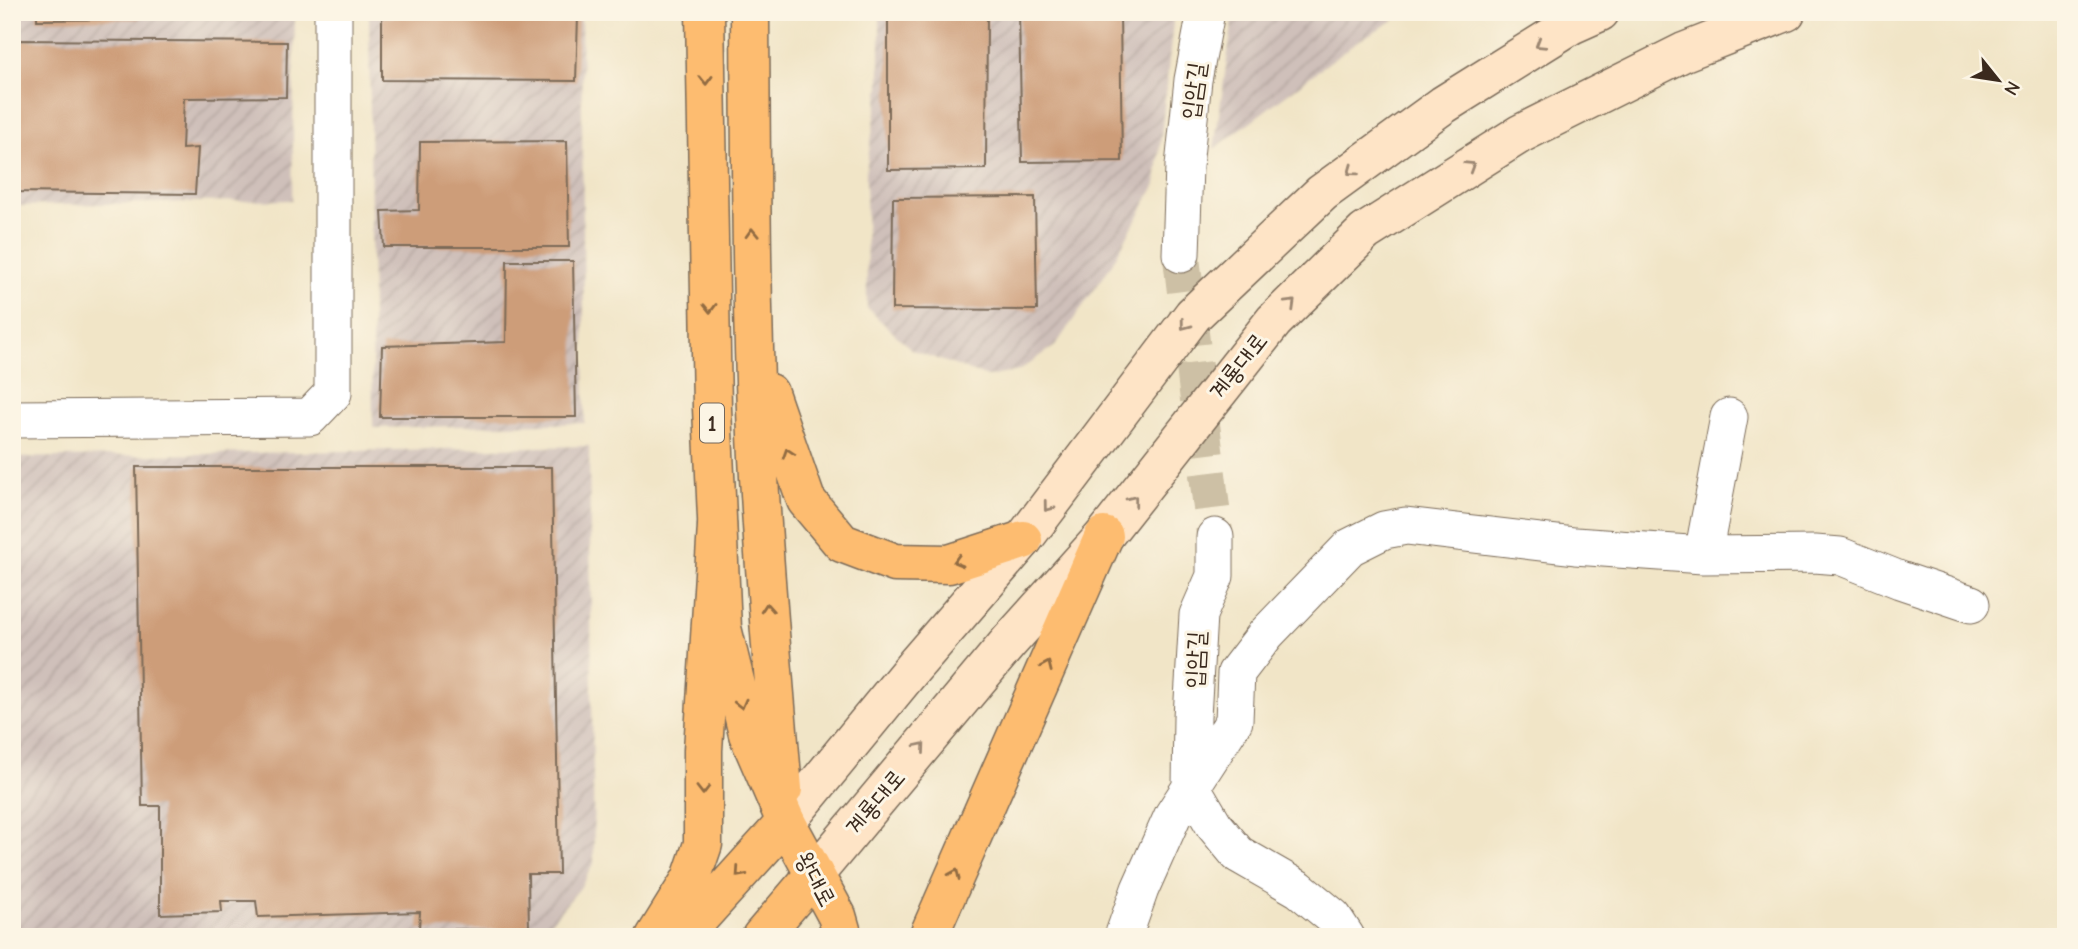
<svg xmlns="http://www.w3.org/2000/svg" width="2078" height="949" viewBox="0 0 2078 949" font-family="'Comic Neue','Poor Story',sans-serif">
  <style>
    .industrial { fill: url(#industrial-furrows) }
    .building { fill: #cd9d79 }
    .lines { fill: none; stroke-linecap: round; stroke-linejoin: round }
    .street-tunnel { stroke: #cdc0a5; stroke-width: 37; stroke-dasharray: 37 18; stroke-linecap: butt }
    .street-casing { stroke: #7b6b59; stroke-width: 39 }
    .secondary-casing { stroke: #7b6b59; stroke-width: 41 }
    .primary-casing { stroke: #7b6b59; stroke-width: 41 }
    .highway-casing { stroke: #7b6b59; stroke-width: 41 }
    .street { stroke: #fff; stroke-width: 37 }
    .secondary { stroke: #fee4c6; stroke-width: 38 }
    .primary { stroke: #fdbc70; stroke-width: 38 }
    .highway { stroke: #fdbc70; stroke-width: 38 }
    .oneway { stroke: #9c8772 }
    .oneway2 { stroke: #926c43 }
    .labels { text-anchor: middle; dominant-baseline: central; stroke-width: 6; stroke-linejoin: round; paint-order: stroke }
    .shield { fill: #fcf5e5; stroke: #75675a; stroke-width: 2 }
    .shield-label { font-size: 23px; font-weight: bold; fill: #3b2a1e }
    .street-label { font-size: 24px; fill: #3b2a1e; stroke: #fcf5e5 }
  </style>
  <defs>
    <pattern id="industrial-furrows" width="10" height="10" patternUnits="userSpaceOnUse" patternTransform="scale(1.75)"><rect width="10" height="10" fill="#cfc0ba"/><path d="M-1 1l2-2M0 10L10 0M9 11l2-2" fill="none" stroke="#b3a59f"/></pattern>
  </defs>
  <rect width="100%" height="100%" fill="#fcf5e5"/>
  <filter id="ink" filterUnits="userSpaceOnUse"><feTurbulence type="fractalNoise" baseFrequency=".0143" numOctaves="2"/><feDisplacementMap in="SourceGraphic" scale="14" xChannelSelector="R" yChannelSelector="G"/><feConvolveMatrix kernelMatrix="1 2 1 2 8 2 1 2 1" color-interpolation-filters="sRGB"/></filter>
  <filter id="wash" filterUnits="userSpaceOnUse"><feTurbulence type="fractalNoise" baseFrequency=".00686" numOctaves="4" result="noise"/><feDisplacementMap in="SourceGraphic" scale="28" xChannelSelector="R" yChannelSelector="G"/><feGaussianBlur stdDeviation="1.57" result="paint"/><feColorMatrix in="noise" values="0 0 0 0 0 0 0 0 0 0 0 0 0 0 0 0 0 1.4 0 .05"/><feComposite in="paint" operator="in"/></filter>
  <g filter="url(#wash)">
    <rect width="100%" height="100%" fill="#f1e5c7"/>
    <path class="industrial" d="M 12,12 L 295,12 L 292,200 L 12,206 Z
      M 369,12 L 581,12 L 585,423 L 373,428 Z
      M 880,12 L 1174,12 L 1156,184 L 1110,267 L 1055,346 L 1018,371 L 988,377 L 912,350 L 867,308 L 866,170 L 880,87 Z
      M 1234,12 L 1408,12 L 1356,42 L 1214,149 Z
      M 589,446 L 594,863 L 580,888 L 538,937 L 12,937 L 12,458 Z"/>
    <g id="blocks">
      <path class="building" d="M 37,12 L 139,12 L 139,19 L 37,20 Z
        M 888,12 L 987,12 L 986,169 L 888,170 Z
        M 1019,12 L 1120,12 L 1122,161 L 1022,162 Z
        M 578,16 L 576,81 L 382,80 L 382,17 Z
        M 12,40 L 287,42 L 286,97 L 184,98 L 182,149 L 198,148 L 195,194 L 12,192 Z
        M 567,141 L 569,247 L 384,247 L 382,211 L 419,210 L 420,142 Z
        M 1035,197 L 1037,310 L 892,309 L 893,198 Z
        M 507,261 L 573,261 L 576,417 L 380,417 L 382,346 L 506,342 Z
        M 136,467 L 552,467 L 559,874 L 528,874 L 529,930 L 419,929 L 420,912 L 258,917 L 256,901 L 221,901 L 222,912 L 160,914 L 160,806 L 142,806 Z"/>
    </g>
  </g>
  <g filter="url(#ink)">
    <use href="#blocks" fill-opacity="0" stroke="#7b6b59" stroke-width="2"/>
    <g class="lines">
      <path class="street-tunnel" d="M 1181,254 L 1215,537"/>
      <g class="street-casing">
        <path id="street" d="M 1181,254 L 1184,166 L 1193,80 L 1206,12
          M 12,419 L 310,417 L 333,393 L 333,12
          M 1703,555 L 1729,417
          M 1191,786 L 1192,717 L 1198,615 L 1215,576 L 1215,537
          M 1191,786 L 1214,825 L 1238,854 L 1299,889 L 1333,917 L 1346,937
          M 1123,937 L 1140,889 L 1173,815 L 1234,721 L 1236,673 L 1266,634 L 1350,547 L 1384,530 L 1406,526 L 1575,546 L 1703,555 L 1815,554 L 1840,556 L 1900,580 L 1971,604"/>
      </g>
      <g class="secondary-casing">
        <path id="secondary" d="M 786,822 L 915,665 L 1023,540 L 1193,315 L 1322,193 L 1443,105 L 1571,25 L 1600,12
          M 814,875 L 1008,643 L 1104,536 L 1274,321 L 1365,232 L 1520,134 L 1684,52 L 1786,12"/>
      </g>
      <g class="primary-casing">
        <path id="primary" d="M 705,12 L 712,408 L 722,628 L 748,734 L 786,822 L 837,916 L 843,937
          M 750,12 C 751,167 751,323 759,477 C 765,581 774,685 783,789
          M 769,393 L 806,500 L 842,543 L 895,563 L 949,564 L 1023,540
          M 928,937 L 1104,536"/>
      </g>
      <g class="highway-casing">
        <path id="highway" d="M 655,937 L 691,879 L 703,844 L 703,750 L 717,526
          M 682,937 L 786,822
          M 761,937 L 814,875"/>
      </g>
      <use href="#street" class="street"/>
      <use href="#secondary" class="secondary"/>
      <use href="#primary" class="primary"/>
      <use href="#highway" class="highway"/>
    </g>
    <defs><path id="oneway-chevron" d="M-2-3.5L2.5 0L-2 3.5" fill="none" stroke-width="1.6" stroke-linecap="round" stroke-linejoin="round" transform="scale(1.75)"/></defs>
    <g class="oneway">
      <use href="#oneway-chevron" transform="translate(1540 44) rotate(148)"/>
      <use href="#oneway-chevron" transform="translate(1470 166) rotate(-32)"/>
      <use href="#oneway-chevron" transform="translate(1352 171) rotate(144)"/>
      <use href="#oneway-chevron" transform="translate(1291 304) rotate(-44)"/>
      <use href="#oneway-chevron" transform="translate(1185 325) rotate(127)"/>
      <use href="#oneway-chevron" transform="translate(1133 500) rotate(-52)"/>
      <use href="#oneway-chevron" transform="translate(1048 507) rotate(127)"/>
      <use href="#oneway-chevron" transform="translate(921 747) rotate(-50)"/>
    </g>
    <g class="oneway2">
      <use href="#oneway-chevron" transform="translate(706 80) rotate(89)"/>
      <use href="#oneway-chevron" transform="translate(752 233) rotate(-92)"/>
      <use href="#oneway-chevron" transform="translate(710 308) rotate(89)"/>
      <use href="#oneway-chevron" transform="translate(788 453) rotate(-108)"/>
      <use href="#oneway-chevron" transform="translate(958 561) rotate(164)"/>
      <use href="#oneway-chevron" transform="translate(767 608) rotate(-94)"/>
      <use href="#oneway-chevron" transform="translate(1047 666) rotate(-66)"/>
      <use href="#oneway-chevron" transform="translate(741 704) rotate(76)"/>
      <use href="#oneway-chevron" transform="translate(703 790) rotate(90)"/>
      <use href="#oneway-chevron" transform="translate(740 873) rotate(132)"/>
      <use href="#oneway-chevron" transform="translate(955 874) rotate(-66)"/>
    </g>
  </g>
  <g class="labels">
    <rect class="shield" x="700" y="403.5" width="24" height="39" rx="5"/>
    <g class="shield-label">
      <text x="712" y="423">1</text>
    </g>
    <g class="street-label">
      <text transform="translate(1193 91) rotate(-82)">입암길</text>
      <text transform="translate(1238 366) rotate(-52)">계룡대로</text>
      <text transform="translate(1195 660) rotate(-87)">입암길</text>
      <text transform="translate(875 802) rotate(-50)">계룡대로</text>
      <text transform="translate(816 879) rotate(62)">왕대로</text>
    </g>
  </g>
  <rect width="2078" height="949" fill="none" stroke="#fcf5e5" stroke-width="42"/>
  <g transform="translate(1998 80) rotate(120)" stroke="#fcf5e5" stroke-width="5" paint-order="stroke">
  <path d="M0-5L12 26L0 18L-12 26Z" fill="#3b2a1e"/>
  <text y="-10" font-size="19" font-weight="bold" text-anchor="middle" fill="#3b2a1e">N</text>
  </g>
</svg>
